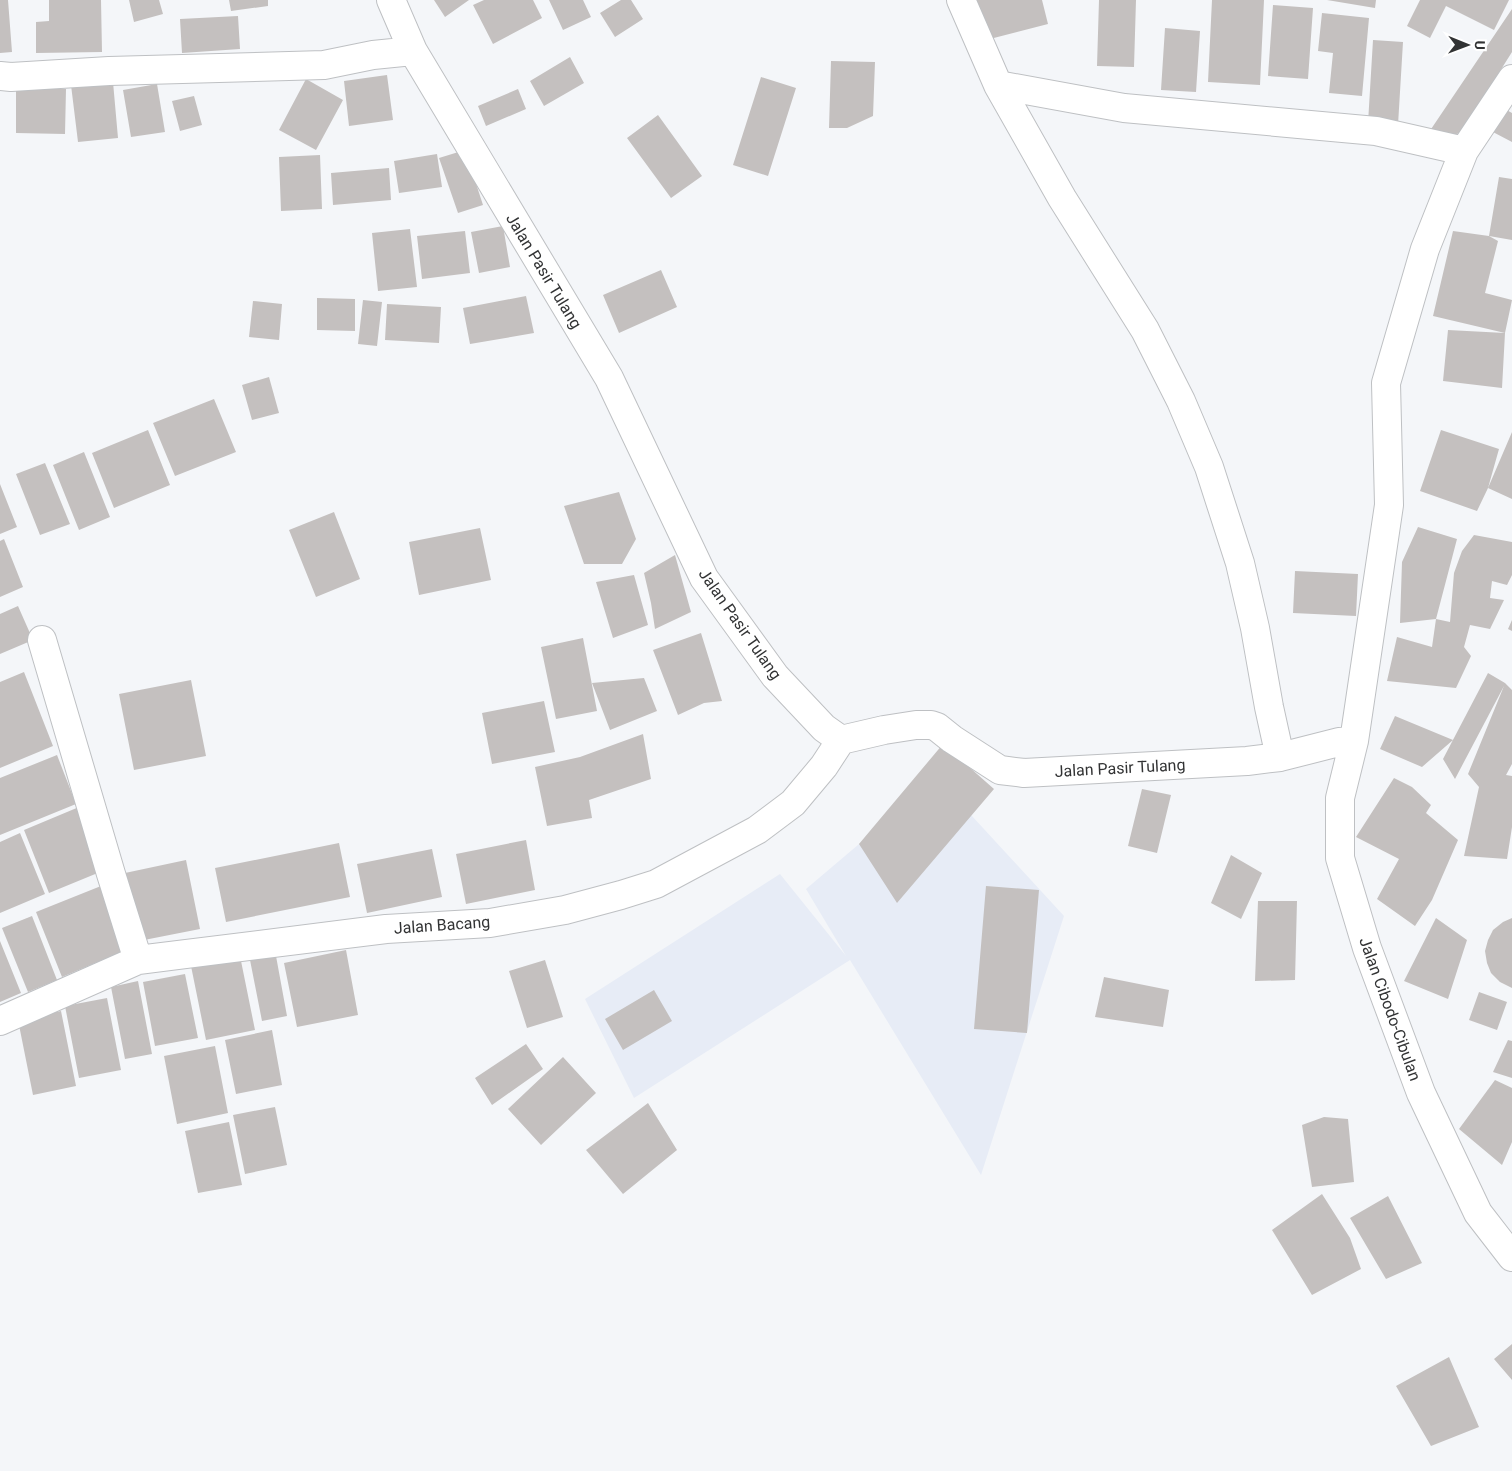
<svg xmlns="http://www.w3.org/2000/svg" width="1512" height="1471" viewBox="0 0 1512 1471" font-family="Roboto,sans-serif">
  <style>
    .built { fill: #e7ecf6 }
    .building { fill: #c4c0bf }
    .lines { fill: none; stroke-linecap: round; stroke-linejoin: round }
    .minor-casing { stroke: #bec0c3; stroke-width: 30 }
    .minor { stroke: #fff; stroke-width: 28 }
    .labels { text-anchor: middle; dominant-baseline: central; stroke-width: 4.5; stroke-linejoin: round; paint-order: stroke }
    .street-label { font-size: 16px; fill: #323334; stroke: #fff }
  </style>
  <rect width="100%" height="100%" fill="#f4f6f9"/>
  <path class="built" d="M 937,778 L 1064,916 L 981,1175 L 850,960 L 634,1098 L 585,999 L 780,874 L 846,956 L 806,889 Z"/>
  <path class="building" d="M 0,0 L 8,0 L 12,52 L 0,53 Z
    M 49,0 L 101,0 L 102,52 L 36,53 L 36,22 L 49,21 Z
    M 129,0 L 159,0 L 163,14 L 134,22 Z
    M 229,0 L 268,0 L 268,6 L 231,11 Z
    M 434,0 L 469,0 L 445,17 Z
    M 484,0 L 533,0 L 542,18 L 493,44 L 473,5 Z
    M 549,0 L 583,0 L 591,17 L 563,30 Z
    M 621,0 L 631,0 L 643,19 L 615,37 L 600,13 Z
    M 976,0 L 1042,0 L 1048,24 L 986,40 Z
    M 1099,0 L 1136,0 L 1134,67 L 1097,66 Z
    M 1212,0 L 1264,0 L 1260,85 L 1208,82 Z
    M 1327,0 L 1376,0 L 1375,8 Z
    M 1420,0 L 1509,0 L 1494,30 L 1446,6 L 1430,38 L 1407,26 Z
    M 1273,5 L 1313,8 L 1308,79 L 1268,76 Z
    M 1512,9 L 1512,52 L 1461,133 L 1423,141 Z
    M 1322,13 L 1369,18 L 1362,96 L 1329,93 L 1333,53 L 1318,51 Z
    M 238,16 L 240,49 L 182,53 L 180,19 Z
    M 1165,28 L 1200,31 L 1196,92 L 1161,90 Z
    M 1373,40 L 1403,42 L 1398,125 L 1368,123 Z
    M 570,57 L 584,83 L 544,106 L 530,81 Z
    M 831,61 L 875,62 L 873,116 L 847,128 L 829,128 Z
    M 387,75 L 393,120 L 349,126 L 344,81 Z
    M 761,77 L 796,88 L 768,176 L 733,165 Z
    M 306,79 L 343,100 L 316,150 L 279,130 Z
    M 113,82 L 118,138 L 78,142 L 71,85 Z
    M 157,84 L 165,132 L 131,137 L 123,90 Z
    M 16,88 L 66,89 L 65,134 L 16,133 Z
    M 518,89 L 526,109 L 486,126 L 478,106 Z
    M 194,96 L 202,125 L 180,131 L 172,101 Z
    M 1503,108 L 1512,113 L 1512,142 L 1491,131 Z
    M 658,115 L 702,176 L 671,198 L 627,138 Z
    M 465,150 L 483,205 L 458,213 L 439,158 Z
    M 437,154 L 442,187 L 399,193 L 394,161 Z
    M 320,155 L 322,209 L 281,211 L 279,157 Z
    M 389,168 L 391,200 L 333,205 L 331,173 Z
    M 1499,177 L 1512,179 L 1512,240 L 1489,236 Z
    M 503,226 L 510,267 L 479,273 L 471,232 Z
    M 410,229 L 417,287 L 378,291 L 372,233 Z
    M 465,231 L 470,273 L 422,279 L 417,236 Z
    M 1453,231 L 1489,236 L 1498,241 L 1485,293 L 1512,300 L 1505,333 L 1433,316 Z
    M 661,270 L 677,307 L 619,333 L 603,295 Z
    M 526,296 L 534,333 L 470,344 L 463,308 Z
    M 317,298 L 355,299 L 355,331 L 317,330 Z
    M 363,300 L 382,302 L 377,346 L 358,344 Z
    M 253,301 L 282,304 L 279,340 L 249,337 Z
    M 387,304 L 441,307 L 439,343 L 385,340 Z
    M 1448,330 L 1505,333 L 1502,388 L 1443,381 Z
    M 269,377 L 279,413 L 252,420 L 242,385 Z
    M 214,399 L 236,452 L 175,476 L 153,423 Z
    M 148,430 L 170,485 L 114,508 L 92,453 Z
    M 1441,430 L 1499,449 L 1488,488 L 1512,432 L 1512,499 L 1488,488 L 1477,511 L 1420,491 Z
    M 84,452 L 110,517 L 79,530 L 53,465 Z
    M 45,463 L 70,524 L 40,535 L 16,474 Z
    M 0,484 L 17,527 L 0,534 Z
    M 619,492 L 636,539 L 622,564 L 584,564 L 564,506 Z
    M 334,512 L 360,579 L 316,597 L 289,530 Z
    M 1418,527 L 1457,539 L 1436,619 L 1400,623 L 1402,562 Z
    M 480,528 L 491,580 L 419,595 L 409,542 Z
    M 1474,535 L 1512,542 L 1512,575 L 1507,585 L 1492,581 L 1490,598 L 1504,600 L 1490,629 L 1470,625 L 1464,647 L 1471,656 L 1456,688 L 1387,681 L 1397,637 L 1432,647 L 1436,619 L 1450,622 L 1454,573 L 1462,551 Z
    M 4,539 L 23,587 L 0,597 L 0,541 Z
    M 675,555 L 691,612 L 655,629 L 651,603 L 644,573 Z
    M 1295,571 L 1358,574 L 1356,616 L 1293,613 Z
    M 634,575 L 648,625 L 613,638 L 596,582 Z
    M 18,606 L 33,640 L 0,654 L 0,614 Z
    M 1512,620 L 1512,631 L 1508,629 Z
    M 701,633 L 722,701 L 704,703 L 678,715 L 653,650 Z
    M 583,638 L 597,711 L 556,719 L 541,647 Z
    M 24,672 L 53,746 L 0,768 L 0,682 Z
    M 1488,673 L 1505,683 L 1512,690 L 1512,764 L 1506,775 L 1512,776 L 1512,827 L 1507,859 L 1464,856 L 1479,787 L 1468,774 L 1504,686 L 1455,779 L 1443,759 Z
    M 644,678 L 657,711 L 610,730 L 592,683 Z
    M 191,680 L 206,756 L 134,770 L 119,694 Z
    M 544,701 L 555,752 L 492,764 L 482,713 Z
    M 1395,716 L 1453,740 L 1422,767 L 1380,749 Z
    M 643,734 L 651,779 L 589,800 L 592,818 L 547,826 L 535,767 L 580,757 Z
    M 943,744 L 994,789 L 897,903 L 859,844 Z
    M 57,755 L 76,804 L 0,835 L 0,778 Z
    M 1394,778 L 1412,787 L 1431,805 L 1426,813 L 1458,840 L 1432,900 L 1415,926 L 1377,899 L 1399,859 L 1356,837 Z
    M 1142,789 L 1171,795 L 1157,853 L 1128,846 Z
    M 79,807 L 105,870 L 49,893 L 24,830 Z
    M 20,833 L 45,894 L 0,913 L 0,842 Z
    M 526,840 L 535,890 L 466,904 L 456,854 Z
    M 339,843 L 350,897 L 226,922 L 215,868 Z
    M 432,849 L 442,897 L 367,913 L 357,864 Z
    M 1231,855 L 1262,873 L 1241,919 L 1211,903 Z
    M 186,860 L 200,929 L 139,941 L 125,873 Z
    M 101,886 L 126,950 L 62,977 L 36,912 Z
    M 986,886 L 1039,890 L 1027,1033 L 974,1029 Z
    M 1258,901 L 1297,901 L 1295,980 L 1255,981 Z
    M 32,916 L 57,980 L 28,992 L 2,928 Z
    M 1436,918 L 1467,940 L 1448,999 L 1404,981 Z
    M 1512,918 L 1512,988 L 1500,982 L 1491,973 L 1487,963 L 1485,951 L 1488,940 L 1493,930 L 1503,922 Z
    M 0,941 L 21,993 L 0,1002 Z
    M 346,950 L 358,1015 L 297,1027 L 284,963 Z
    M 240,956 L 255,1030 L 206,1040 L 191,966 Z
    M 276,956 L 287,1016 L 262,1021 L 250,960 Z
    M 545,960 L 563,1017 L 527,1028 L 509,971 Z
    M 185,974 L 198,1038 L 155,1046 L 143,982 Z
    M 1104,977 L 1169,990 L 1163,1027 L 1095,1017 Z
    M 138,981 L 152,1054 L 125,1059 L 111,987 Z
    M 654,990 L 672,1021 L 623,1050 L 605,1019 Z
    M 1479,992 L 1507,1002 L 1497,1030 L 1469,1020 Z
    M 107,998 L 121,1070 L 79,1078 L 65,1006 Z
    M 61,1011 L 76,1086 L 33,1095 L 18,1020 Z
    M 272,1030 L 282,1085 L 236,1094 L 225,1040 Z
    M 1508,1040 L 1512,1041 L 1512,1078 L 1493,1072 Z
    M 526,1044 L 543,1069 L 492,1105 L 475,1078 Z
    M 215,1046 L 228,1113 L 177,1124 L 164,1056 Z
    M 563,1057 L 596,1093 L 541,1145 L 508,1109 Z
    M 1495,1080 L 1512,1088 L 1512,1142 L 1502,1165 L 1459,1129 Z
    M 648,1103 L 677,1150 L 623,1194 L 586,1150 Z
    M 275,1107 L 287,1165 L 245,1174 L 233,1115 Z
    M 1324,1117 L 1348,1119 L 1354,1182 L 1312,1187 L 1302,1125 Z
    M 229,1122 L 242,1185 L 198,1193 L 185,1131 Z
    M 1322,1194 L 1350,1238 L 1361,1269 L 1312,1295 L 1272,1230 Z
    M 1388,1196 L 1422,1263 L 1386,1279 L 1350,1218 Z
    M 1512,1344 L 1512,1380 L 1494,1359 Z
    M 1449,1357 L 1479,1427 L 1431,1446 L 1396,1386 Z"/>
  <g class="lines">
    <g class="minor-casing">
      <path id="minor" d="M 391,0 L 413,51 L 609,378 L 704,578 L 775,676 L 824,728 L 841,740 L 884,730 L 916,725 L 931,725 L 937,727 L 952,739 L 1000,770 L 1024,773 L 1247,761 L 1280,757 L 1339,742 L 1354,741
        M 961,0 L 998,85 L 1062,198 L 1145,330 L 1181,401 L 1209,467 L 1240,563 L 1255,628 L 1269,707 L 1280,757
        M 0,76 L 11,77 L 109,71 L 324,65 L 373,55 L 413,51
        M 1512,79 L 1464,151 L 1425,249 L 1386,383 L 1389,505 L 1354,741 L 1340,798 L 1340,858 L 1367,948 L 1421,1093 L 1478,1213 L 1512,1257
        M 998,85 L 1124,108 L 1376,131 L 1464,151
        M 42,640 L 111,874 L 138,960
        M 0,1021 L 138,960 L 386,929 L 490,923 L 565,910 L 621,895 L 656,884 L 757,830 L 793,803 L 824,766 L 841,740"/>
    </g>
    <use href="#minor" class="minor"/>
  </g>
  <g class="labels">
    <g class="street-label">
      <text transform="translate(544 271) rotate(59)">Jalan Pasir Tulang</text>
      <text transform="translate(740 624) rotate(55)">Jalan Pasir Tulang</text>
      <text transform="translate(1120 768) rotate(-3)">Jalan Pasir Tulang</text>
      <text transform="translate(442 925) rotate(-4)">Jalan Bacang</text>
      <text transform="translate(1390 1009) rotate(70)">Jalan Cibodo-Cibulan</text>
    </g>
  </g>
  <g transform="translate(1467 45) rotate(91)" stroke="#ffffff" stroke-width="4" paint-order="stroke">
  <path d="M0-4L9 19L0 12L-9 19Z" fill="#323334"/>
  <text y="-8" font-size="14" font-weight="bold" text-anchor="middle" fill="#323334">U</text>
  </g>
</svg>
